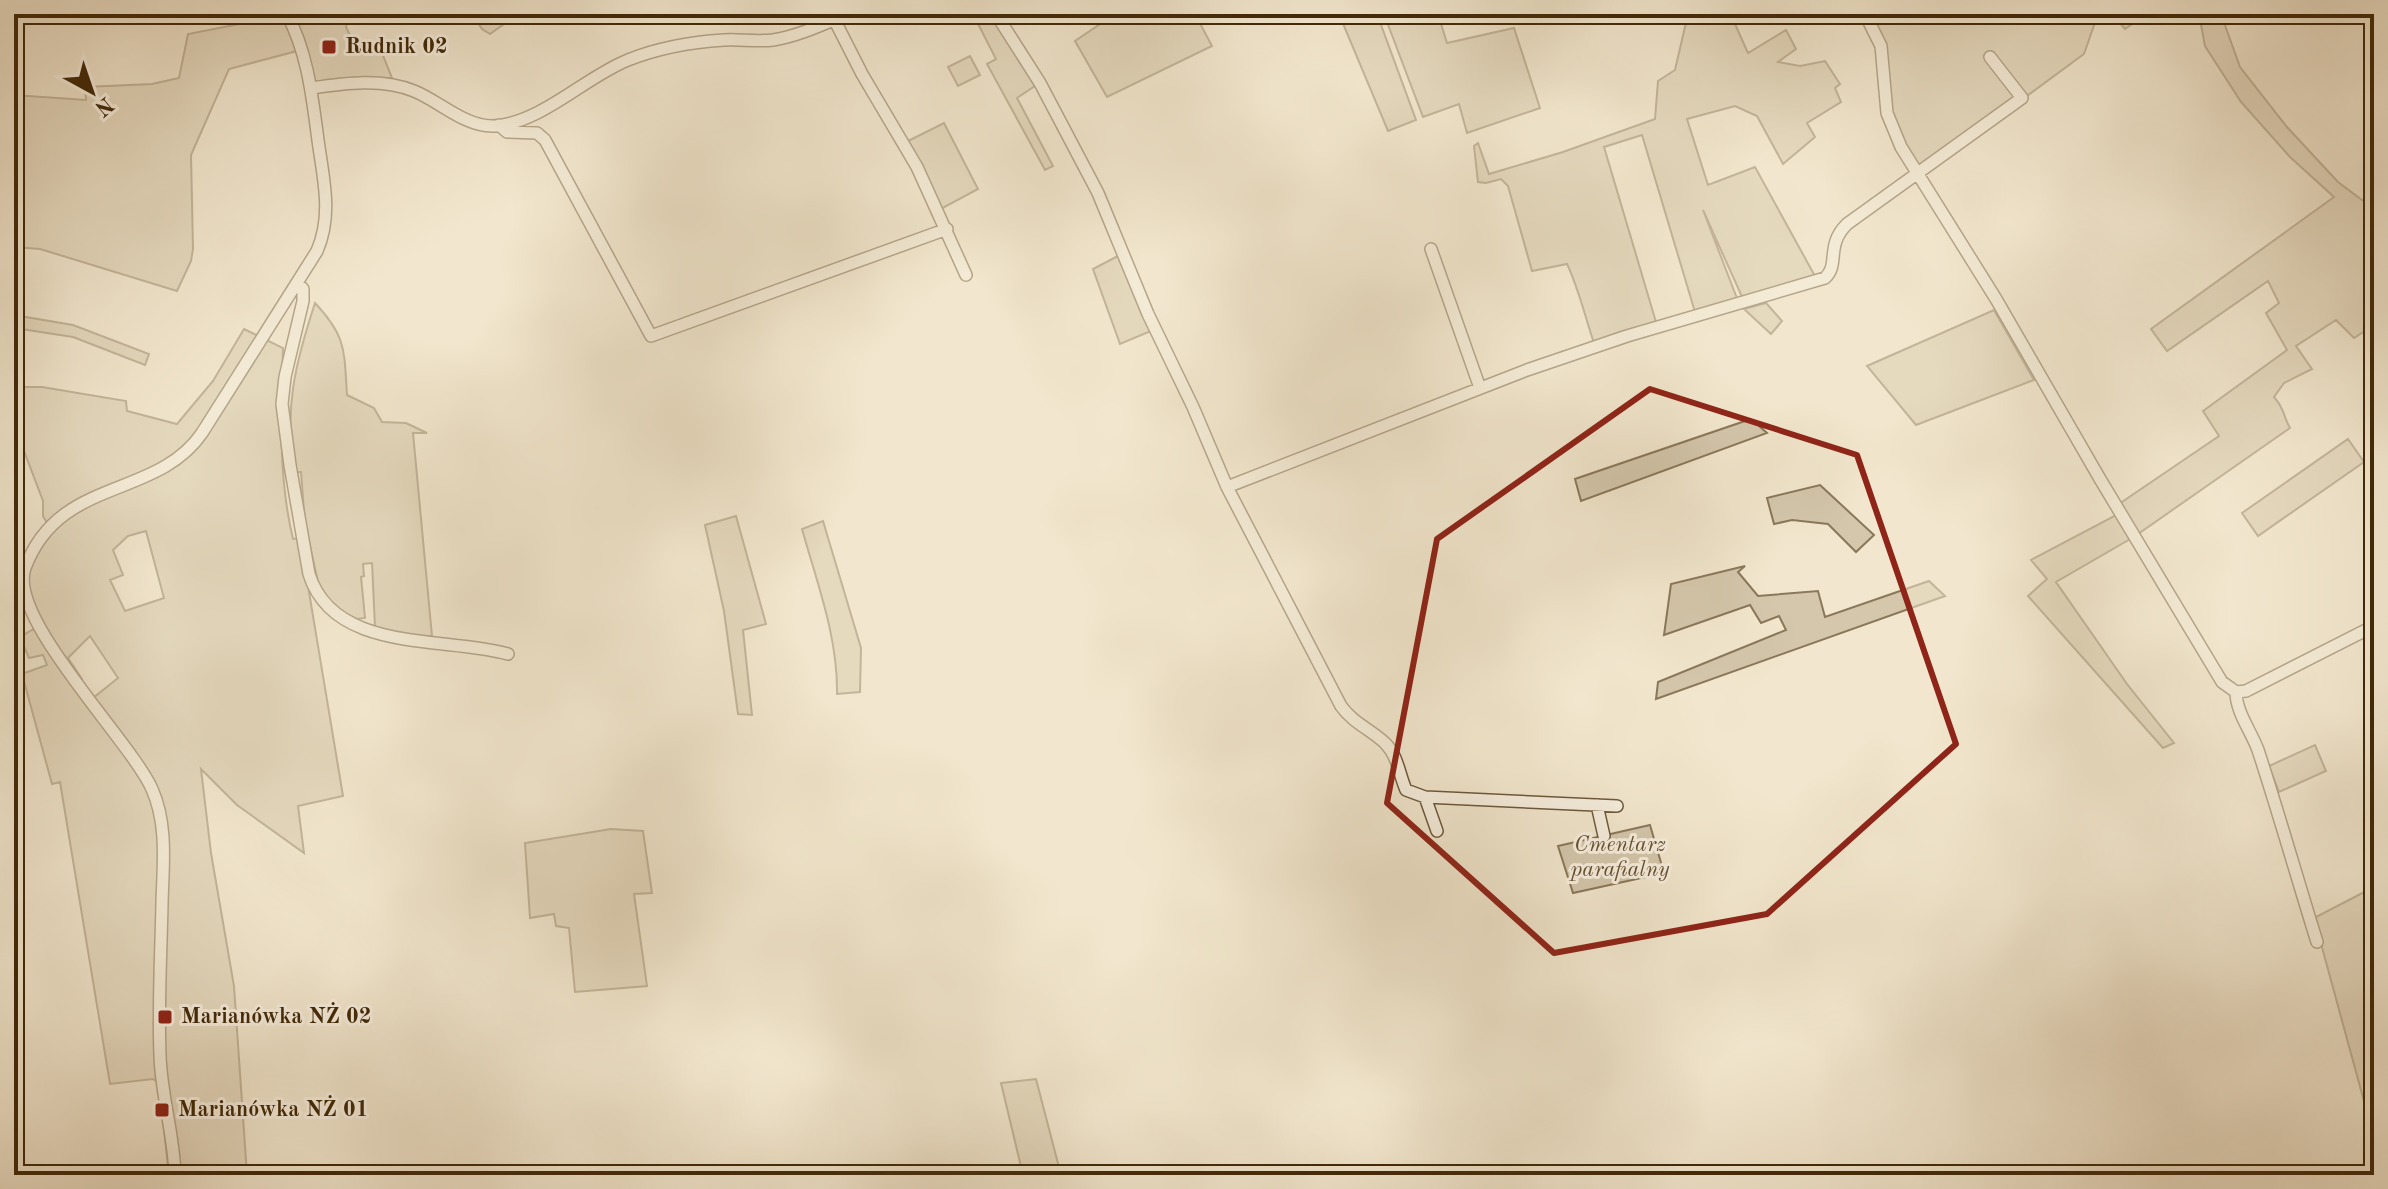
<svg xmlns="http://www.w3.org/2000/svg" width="2388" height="1189" viewBox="0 0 2388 1189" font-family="'Old Standard TT',serif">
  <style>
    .green { fill: #d4c7ac; stroke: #8a785a; stroke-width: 2; fill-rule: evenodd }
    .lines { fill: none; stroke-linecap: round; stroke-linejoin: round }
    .minor-casing { stroke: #6c583a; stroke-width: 14 }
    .minor { stroke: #f7efdf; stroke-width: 11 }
    .marked { fill: none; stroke: #8f2418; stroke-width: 6; stroke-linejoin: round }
    .poi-dot { fill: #8f2418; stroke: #f7efdf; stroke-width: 3 }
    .labels { text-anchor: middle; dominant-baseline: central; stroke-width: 6; stroke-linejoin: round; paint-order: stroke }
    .poi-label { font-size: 22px; font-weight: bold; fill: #402908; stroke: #f7efdf; text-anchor: start }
    .park-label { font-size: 22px; font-style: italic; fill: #655031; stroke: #f7efdf }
  </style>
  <rect width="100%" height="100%" fill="#f2e7ce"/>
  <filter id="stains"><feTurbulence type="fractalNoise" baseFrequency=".0025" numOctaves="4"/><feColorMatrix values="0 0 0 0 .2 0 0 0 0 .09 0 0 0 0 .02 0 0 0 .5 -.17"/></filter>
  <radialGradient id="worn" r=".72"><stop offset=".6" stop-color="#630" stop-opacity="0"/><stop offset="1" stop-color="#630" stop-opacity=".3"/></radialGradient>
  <path class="green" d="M 258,14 L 392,14 C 378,24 362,13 348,20 L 346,27 L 352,40 L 380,48 L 392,78 L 351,78 L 308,84 L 297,51 L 229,69 L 191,155 L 193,249 L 191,261 L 177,291 L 40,249 L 14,247 L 14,95 L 86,100 L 85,87 L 152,84 L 179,78 L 188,34 L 260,20 Z
    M 472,14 L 518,14 L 490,34 L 482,29 Z
    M 973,14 L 985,14 L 1001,29 L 1035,86 L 1017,98 L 1053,166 L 1045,170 L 987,64 L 996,59 Z
    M 1115,14 L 1195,14 L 1212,46 L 1107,97 L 1075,41 Z
    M 1339,14 L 1377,14 L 1416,120 L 1388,131 Z
    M 1384,14 L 1438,14 L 1447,43 L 1514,28 L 1540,108 L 1467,133 L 1459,104 L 1423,117 Z
    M 1688,14 L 1736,14 L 1739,21 L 1735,24 L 1748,53 L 1786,30 L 1796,49 L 1778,62 L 1800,66 L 1825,61 L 1840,84 L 1835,88 L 1841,102 L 1807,123 L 1815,137 L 1783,164 L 1757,116 L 1735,106 L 1687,119 L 1708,185 L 1755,167 L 1816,278 L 1743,299 L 1703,210 L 1738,301 L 1695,312 L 1642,135 L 1604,147 L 1656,322 L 1594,343 C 1585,317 1579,289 1567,264 L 1532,271 L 1508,186 L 1501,179 L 1486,183 L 1478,182 L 1474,146 L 1478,143 L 1489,174 L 1563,152 L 1655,119 L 1658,81 L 1675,70 Z
    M 1881,14 L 2098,14 L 2084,54 L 1922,173 L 1897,131 L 1892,117 L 1873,20 Z
    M 2112,14 L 2147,14 L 2125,29 Z
    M 2199,14 L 2221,14 L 2240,67 L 2287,127 L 2338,182 L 2374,209 L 2374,325 L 2354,338 L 2336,320 L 2296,346 L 2312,369 L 2284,383 L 2274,397 C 2286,411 2282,414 2290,428 L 2138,534 L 2119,504 L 2219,436 L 2203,411 L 2287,350 L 2266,313 L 2279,303 L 2268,281 L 2167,351 L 2151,329 L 2334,197 L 2290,157 L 2241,102 L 2205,46 Z
    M 970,56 L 980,75 L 958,86 L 948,67 Z
    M 944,123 L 978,189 L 941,209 L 906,142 Z
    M 1118,256 L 1151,331 L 1120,344 L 1093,269 Z
    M 315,303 C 347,337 344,351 347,395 L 374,408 L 382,422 L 406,423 L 427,433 L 413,433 L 432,636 L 401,636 L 375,627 L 372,563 L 363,564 L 364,576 L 361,577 L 365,618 L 357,619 L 341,612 L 321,595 L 305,524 L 301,472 L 295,472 C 283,410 296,361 315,303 Z
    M 1766,303 L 1782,321 L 1771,334 L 1744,309 Z
    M 1994,310 L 2034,380 L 1916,425 L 1867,366 Z
    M 14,315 L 73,325 L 149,354 L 145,365 L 73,337 L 14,328 Z
    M 244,329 L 283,348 C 281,411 278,477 293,539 L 300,538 L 343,796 L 298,806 L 304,853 L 237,805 L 201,769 L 211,853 L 234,986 L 247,1175 L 169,1175 L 159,1083 L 153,1079 L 110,1084 L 60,782 L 52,784 L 22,674 L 47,665 L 43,655 L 29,658 L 20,637 L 37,627 C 12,589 14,576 14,532 L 22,557 L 47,523 L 43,516 L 43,501 L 24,451 L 14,452 L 14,387 L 42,387 L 126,401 L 127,411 L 177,424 L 213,381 ZM 146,531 L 164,598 L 125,611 L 110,580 L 123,575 L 113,550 L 128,536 ZM 90,636 L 118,678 L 88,702 L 76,684 L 82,679 L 68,658 Z
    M 1751,419 L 1767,433 L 1581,501 L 1575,479 Z
    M 2348,439 L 2364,462 L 2258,536 L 2242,513 Z
    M 1820,485 L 1874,535 L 1856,552 L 1828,524 L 1792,520 L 1774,524 L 1767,498 Z
    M 2118,514 L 2132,538 L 2056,582 L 2127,684 L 2174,743 L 2163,748 L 2028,596 L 2047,579 L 2031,560 Z
    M 736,516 L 766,624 L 743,630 L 752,715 L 738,714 L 724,611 L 705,525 Z
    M 823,521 L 861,648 L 860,692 L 837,694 C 838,637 817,583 802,529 Z
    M 1745,566 L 1738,572 L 1758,596 L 1818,591 L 1825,617 L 1929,581 L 1945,596 L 1656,699 L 1658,682 L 1786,630 L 1779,616 L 1761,623 L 1750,605 L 1664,635 L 1671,584 Z
    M 2315,745 L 2326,771 L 2279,792 L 2269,766 Z
    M 1650,825 L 1664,873 L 1573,893 L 1558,846 Z
    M 611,829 L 643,831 L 652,893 L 634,894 L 647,986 L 575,992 L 569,928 L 556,926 L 554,914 L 530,918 L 525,843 Z
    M 2374,887 L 2374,1138 L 2314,918 Z
    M 1036,1079 L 1061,1175 L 1023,1175 L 1001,1083 Z"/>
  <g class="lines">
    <g class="minor-casing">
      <path id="minor" d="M 996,14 L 1040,83 L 1098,193 L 1148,314 L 1193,407 L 1227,487 L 1341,706 C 1353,723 1370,729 1385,743 C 1398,756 1399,774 1406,790 L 1425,797 L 1617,806
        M 1865,14 L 1881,46 L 1887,113 L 1901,147 L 1996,299 L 2100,479 L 2222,682 L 2236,692 L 2246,691 L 2374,626
        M 834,19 L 862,74 L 917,167 L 966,275
        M 312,88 C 345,83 383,78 414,91 C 439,101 464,126 492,126 C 539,125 585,77 628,60 C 658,48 692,42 724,40 C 740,39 756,42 773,40 C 798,36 824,24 848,14
        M 499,125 L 507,132 L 537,133 L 545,140 L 651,336 L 947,229
        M 1431,249 L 1480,388
        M 297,283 L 303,289 L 303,301 L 285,377 L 282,404 L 290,465 L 309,574 C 334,654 446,636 508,654
        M 1227,487 L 1527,370 L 1627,336 L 1825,278 C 1840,264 1825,246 1847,224 L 2022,98 L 1990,57
        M 2236,692 C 2236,712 2251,731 2258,750 C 2279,814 2297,878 2317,942
        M 1425,797 L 1437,831
        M 1597,805 L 1604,836
        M 175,1175 C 174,1135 161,1095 160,1055 C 158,1004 161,954 162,903 C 163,865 168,825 152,789 C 130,740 7,618 25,568 C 59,476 156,500 202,433 L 317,251 C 333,214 323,178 318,140 C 312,96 308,54 287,14"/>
    </g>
    <use href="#minor" class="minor"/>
  </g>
  <path d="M0 0H2388V1189H0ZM 1650,389 L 1857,455 L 1956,744 L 1767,914 L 1554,953 L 1387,803 L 1437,539 Z" fill="#f2e7ce" fill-opacity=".55" fill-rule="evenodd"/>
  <path class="marked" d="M 1650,389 L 1857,455 L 1956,744 L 1767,914 L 1554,953 L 1387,803 L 1437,539 Z"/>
  <g class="poi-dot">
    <rect x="321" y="39" width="16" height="16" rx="4"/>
    <rect x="157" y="1009" width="16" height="16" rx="4"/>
    <rect x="154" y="1102" width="16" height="16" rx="4"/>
  </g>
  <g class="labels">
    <g class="poi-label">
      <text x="345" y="47">Rudnik 02</text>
      <text x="181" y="1017">Marianówka NŻ 02</text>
      <text x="178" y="1110">Marianówka NŻ 01</text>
    </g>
    <g class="park-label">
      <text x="1620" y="845">Cmentarz<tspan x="1620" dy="25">parafialny</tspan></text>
    </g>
  </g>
  <rect width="2388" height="1189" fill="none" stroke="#f2e7ce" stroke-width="48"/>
  <rect x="16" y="16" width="2356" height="1157" fill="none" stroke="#402908" stroke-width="4"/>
  <rect x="24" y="24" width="2340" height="1141" fill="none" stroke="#402908" stroke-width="2"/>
  <g transform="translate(92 92) rotate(140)" stroke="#f7efdf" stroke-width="6" paint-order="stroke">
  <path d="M0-6L14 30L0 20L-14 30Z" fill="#402908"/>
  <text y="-12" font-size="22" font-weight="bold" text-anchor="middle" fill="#402908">N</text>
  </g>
  <rect width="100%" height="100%" filter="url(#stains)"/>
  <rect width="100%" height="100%" fill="url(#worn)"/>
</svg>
